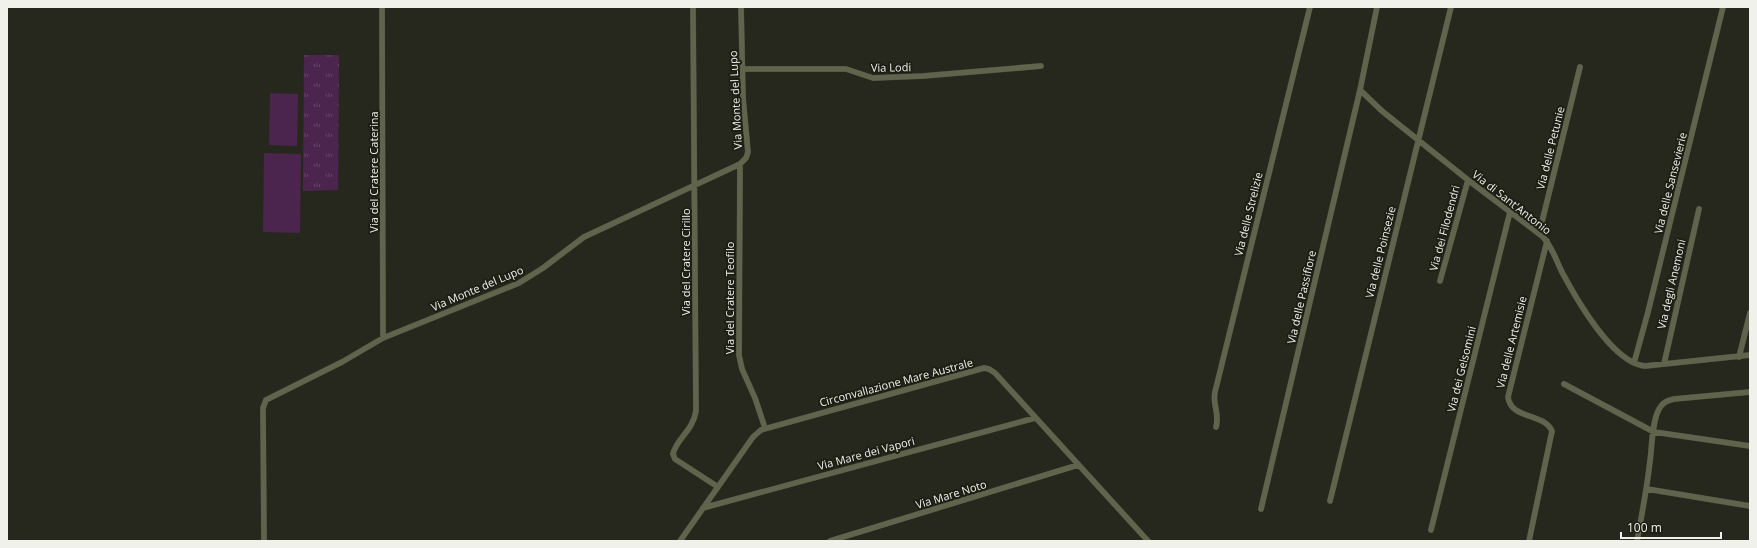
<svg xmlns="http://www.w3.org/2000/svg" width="1757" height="548" viewBox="0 0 1757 548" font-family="'Open Sans',sans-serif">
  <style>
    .grass { fill: url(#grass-tufts) }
    .park { fill: #4b254d }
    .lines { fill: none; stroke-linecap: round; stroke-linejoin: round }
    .minor-casing { stroke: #43443a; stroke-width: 6 }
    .minor { stroke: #60644c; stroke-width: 5.5 }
    .labels { text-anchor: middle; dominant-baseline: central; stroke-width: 4; stroke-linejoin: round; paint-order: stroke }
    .street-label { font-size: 11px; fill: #f0f1ea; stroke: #1d1f14 }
  </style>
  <defs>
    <pattern id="grass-tufts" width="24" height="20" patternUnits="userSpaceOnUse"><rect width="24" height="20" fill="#4b254d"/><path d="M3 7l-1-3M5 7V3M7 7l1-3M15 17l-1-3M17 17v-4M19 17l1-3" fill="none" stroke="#654567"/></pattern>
  </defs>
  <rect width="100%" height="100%" fill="#27281d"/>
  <path class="grass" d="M 304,55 L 339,55 L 338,190 L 303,191 Z"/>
  <path class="park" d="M 270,93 L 298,94 L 297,146 L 269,145 Z
    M 264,153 L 301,154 L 300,233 L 263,232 Z"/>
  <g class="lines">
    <g class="minor-casing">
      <path id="minor" d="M 382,7 L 383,338
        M 693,7 L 696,411 C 693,431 676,439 673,454 L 675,459 L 718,487
        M 1377,7 L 1360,90 L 1382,111 L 1468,180 L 1542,236 C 1553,247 1556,261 1563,274 C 1577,300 1613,363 1645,366 L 1750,355
        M 742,69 L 846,69 L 873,78 L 923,76 L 1041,66
        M 740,164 L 739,355 L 742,369 L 755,398 L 765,428
        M 1539,234 L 1580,67
        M 1440,281 L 1468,180
        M 1739,357 L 1750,313
        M 1634,363 L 1648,312 L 1723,7
        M 1664,364 L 1699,209
        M 1564,384 L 1654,432 L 1750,446
        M 1216,427 C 1220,412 1212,405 1215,392 L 1310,7
        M 1647,489 L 1750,506
        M 1330,501 L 1451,7
        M 703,508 L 1035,418
        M 1261,509 L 1360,90
        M 1431,530 L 1510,212
        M 264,541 L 263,408 L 266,400 L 342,362 L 383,338 L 519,283 L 543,268 L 584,237 L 740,164 L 746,158 L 748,152 L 743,98 L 741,7
        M 680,541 L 753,437 L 761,430 L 984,368 L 989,369 L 995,373 L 1148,541
        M 830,541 L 1078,465
        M 1529,541 L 1552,431 C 1543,412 1511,420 1508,397 L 1547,241
        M 1637,541 C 1642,514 1647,488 1650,461 C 1652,446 1652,422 1659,409 C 1662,403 1668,400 1674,399 L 1750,392"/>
    </g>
    <use href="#minor" class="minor"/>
  </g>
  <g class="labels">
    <g class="street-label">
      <text transform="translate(891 67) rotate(-1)">Via Lodi</text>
      <text transform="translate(735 100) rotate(-93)">Via Monte del Lupo</text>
      <text transform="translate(1550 148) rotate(-76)">Via delle Petunie</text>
      <text transform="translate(373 172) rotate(-90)">Via del Cratere Caterina</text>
      <text transform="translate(1670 183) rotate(-76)">Via delle Sansevierie</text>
      <text transform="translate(1512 202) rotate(38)">Via di Sant'Antonio</text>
      <text transform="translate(1248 214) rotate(-76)">Via delle Strelizie</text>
      <text transform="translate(1444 228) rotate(-75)">Via dei Filodendri</text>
      <text transform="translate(1380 252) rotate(-76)">Via delle Poinsezie</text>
      <text transform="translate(685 262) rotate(-90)">Via del Cratere Cirillo</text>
      <text transform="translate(1671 284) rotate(-77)">Via degli Anemoni</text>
      <text transform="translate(477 288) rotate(-23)">Via Monte del Lupo</text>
      <text transform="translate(1301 297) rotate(-77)">Via delle Passifiore</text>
      <text transform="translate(729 298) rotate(-90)">Via del Cratere Teofilo</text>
      <text transform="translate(1511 342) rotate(-76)">Via delle Artemisie</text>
      <text transform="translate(1461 369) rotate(-76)">Via dei Gelsomini</text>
      <text transform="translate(896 382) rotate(-15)">Circonvallazione Mare Australe</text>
      <text transform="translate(866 453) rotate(-15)">Via Mare dei Vapori</text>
      <text transform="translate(951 494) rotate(-17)">Via Mare Noto</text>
    </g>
  </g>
  <rect width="1757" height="548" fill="none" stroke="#f0f1ea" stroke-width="16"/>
  <path d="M1621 532v6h100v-6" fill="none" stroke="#f0f1ea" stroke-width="2"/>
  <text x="1627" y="532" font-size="12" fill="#f0f1ea" stroke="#1d1f14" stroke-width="3" paint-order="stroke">100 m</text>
</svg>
